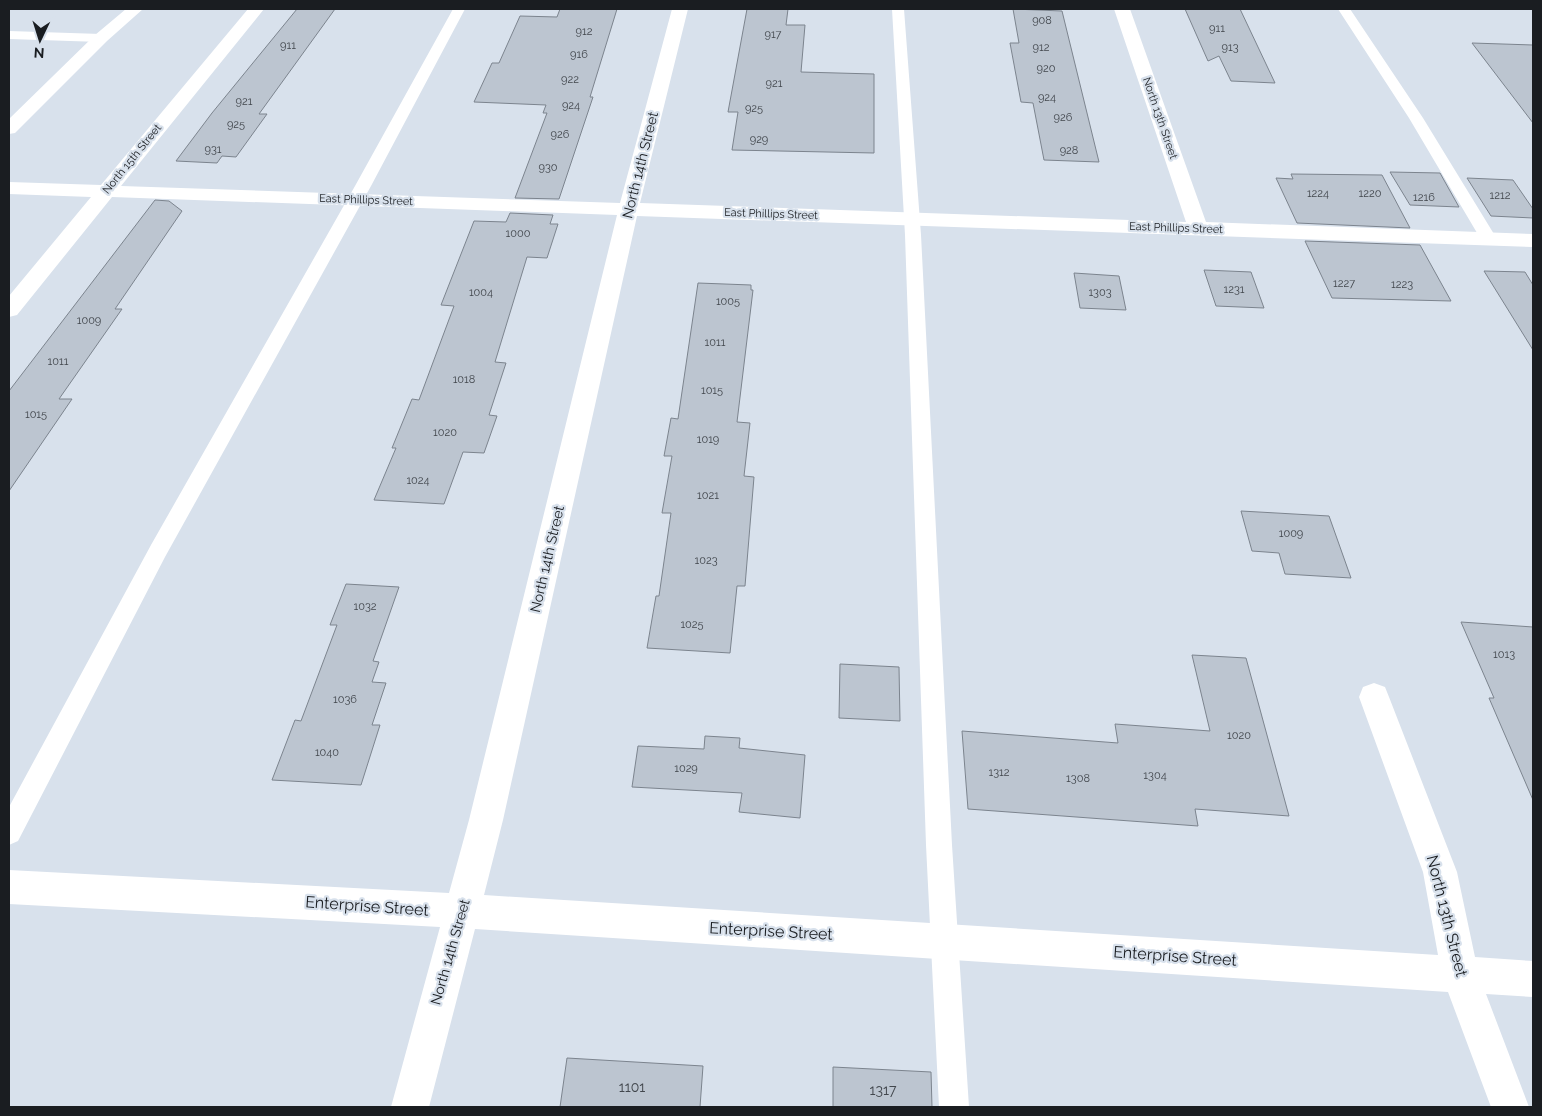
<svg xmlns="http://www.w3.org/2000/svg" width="1542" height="1116" viewBox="0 0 1542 1116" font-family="Raleway,sans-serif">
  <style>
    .building { fill: #bcc5d0; stroke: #7c848e }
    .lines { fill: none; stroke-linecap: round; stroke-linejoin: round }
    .service { fill: #fff; fill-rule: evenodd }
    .minor { fill: #fff; fill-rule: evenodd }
    .labels { text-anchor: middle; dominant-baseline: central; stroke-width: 4.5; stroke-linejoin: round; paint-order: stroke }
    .number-label { font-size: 11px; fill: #42474d }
    .far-street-label { font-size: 11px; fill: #1a1d21; stroke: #d8e1ec }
    .street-label { font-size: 14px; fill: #1a1d21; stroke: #d8e1ec }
    .near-number-label { font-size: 14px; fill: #42474d }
    .near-street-label { font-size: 16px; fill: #1a1d21; stroke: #d8e1ec }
  </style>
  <rect width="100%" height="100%" fill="#d8e1ec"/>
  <path class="building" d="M 297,9 L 335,9 L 259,114 L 267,114 L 236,157 L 222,156 L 217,163 L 176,161 L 212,113 Z
    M 560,9 L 617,9 L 590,97 L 593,97 L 559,199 L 515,198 L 547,113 L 543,113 L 546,105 L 474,102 L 492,63 L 499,63 L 520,16 L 557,17 Z
    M 747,9 L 788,9 L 786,25 L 805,25 L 801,72 L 874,74 L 874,153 L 732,150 L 738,112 L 728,112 Z
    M 1013,9 L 1062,11 L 1099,162 L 1044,160 L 1033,103 L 1021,102 L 1010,43 L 1019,43 Z
    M 1185,9 L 1240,9 L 1275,83 L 1231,81 L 1219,56 L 1208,61 Z
    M 1472,43 L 1533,45 L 1533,123 Z
    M 1390,172 L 1440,173 L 1459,207 L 1410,205 Z
    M 1291,174 L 1382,175 L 1410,228 L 1297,223 L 1276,178 L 1293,179 Z
    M 1467,178 L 1513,180 L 1533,209 L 1533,218 L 1491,216 Z
    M 155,200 L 169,201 L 182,211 L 115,309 L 122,309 L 59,399 L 72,399 L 9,491 L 9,391 Z
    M 510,213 L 553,215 L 550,224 L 558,224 L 547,258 L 527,257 L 495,362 L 506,363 L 489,415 L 497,416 L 484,453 L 463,452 L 444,504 L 374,500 L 396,448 L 392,448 L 412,399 L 419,400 L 454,306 L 441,305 L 474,221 L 506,222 Z
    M 1305,241 L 1420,245 L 1451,301 L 1332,298 Z
    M 1204,270 L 1251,272 L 1264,308 L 1216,306 Z
    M 1484,271 L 1525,272 L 1533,285 L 1533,350 Z
    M 1074,273 L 1119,276 L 1126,310 L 1080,308 Z
    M 698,283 L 751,285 L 751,290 L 753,290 L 737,422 L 750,423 L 744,476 L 754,477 L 745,586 L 737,586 L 730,653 L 647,648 L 656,596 L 659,596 L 671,513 L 662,513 L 672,456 L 664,456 L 671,418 L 678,419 Z
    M 1241,511 L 1329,516 L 1351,578 L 1285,574 L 1279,553 L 1252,551 Z
    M 346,584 L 399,587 L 373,661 L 379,662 L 372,682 L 386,683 L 372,725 L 380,725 L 361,785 L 272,780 L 295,720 L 301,721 L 337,625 L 330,625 Z
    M 1461,622 L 1533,627 L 1533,800 L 1489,698 L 1494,698 Z
    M 1192,655 L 1246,658 L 1289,816 L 1195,809 L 1198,826 L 968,809 L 962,731 L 1118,743 L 1115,724 L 1210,731 Z
    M 840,664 L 899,667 L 900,721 L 839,718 Z
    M 705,736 L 740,738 L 739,748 L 805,755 L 800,818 L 739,812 L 742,793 L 632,787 L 638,746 L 704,749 Z
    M 567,1058 L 703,1066 L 700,1107 L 560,1107 Z
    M 833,1067 L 931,1072 L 932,1107 L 833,1107 Z"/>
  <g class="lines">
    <path class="service" d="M 453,9 L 465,9 L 371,186 L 165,557 L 18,841 L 9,845 L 9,807 L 151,545 L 355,186 Z
      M 892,9 L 904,9 L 921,235 L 952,845 L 969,1107 L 939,1107 L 926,845 L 905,235 Z
      M 1338,9 L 1350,9 L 1423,118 L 1497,239 L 1495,243 L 1483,243 L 1409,118 Z
      M 9,31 L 101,34 L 107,38 L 101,42 L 9,39 Z"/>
    <path class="minor" d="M 126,9 L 143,9 L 107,41 L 15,133 L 9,134 L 9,119 L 95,35 Z
      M 248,9 L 264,9 L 121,186 L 620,203 L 672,9 L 688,9 L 640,203 L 1186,222 L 1114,9 L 1130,9 L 1206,222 L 1533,234 L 1533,247 L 637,216 L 503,820 L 484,895 L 1438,955 L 1423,872 L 1359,697 L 1363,687 L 1374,683 L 1385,687 L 1389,697 L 1457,872 L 1475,957 L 1533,961 L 1533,997 L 1486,994 L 1529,1107 L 1491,1107 L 1448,992 L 475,929 L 429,1107 L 391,1107 L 440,927 L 9,904 L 9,870 L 449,893 L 469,820 L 617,215 L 112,197 L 17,315 L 9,317 L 9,296 L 91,197 L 9,194 L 9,182 L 101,185 Z"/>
  </g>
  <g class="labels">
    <g class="number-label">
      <text x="1042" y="20">908</text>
      <text x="1217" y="28">911</text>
      <text x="584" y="31">912</text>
      <text x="773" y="34">917</text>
      <text x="288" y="45">911</text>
      <text x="1041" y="47">912</text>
      <text x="1230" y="47">913</text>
      <text x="579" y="54">916</text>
      <text x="1046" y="68">920</text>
      <text x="570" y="79">922</text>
      <text x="774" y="83">921</text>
      <text x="1047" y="97">924</text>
      <text x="244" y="101">921</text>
      <text x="571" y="105">924</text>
      <text x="754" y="108">925</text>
      <text x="1063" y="117">926</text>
      <text x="236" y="124">925</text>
      <text x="560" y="134">926</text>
      <text x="759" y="139">929</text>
      <text x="213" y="149">931</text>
      <text x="1069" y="150">928</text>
      <text x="548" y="167">930</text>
      <text x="1318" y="193">1224</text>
      <text x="1370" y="193">1220</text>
      <text x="1500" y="195">1212</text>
      <text x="1424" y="197">1216</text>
      <text x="518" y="233">1000</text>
      <text x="1344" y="283">1227</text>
      <text x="1402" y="284">1223</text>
      <text x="1234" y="289">1231</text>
      <text x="481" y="292">1004</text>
      <text x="1100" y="292">1303</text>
      <text x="728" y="301">1005</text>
      <text x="89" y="320">1009</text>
      <text x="715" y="342">1011</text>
      <text x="58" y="361">1011</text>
      <text x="464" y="379">1018</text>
      <text x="712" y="390">1015</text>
      <text x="36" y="414">1015</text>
      <text x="445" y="432">1020</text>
      <text x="708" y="439">1019</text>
      <text x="418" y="480">1024</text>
      <text x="708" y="495">1021</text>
      <text x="1291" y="533">1009</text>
      <text x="706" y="560">1023</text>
      <text x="365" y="606">1032</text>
      <text x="692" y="624">1025</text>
      <text x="1504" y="654">1013</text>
      <text x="345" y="699">1036</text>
      <text x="1239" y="735">1020</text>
      <text x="327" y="752">1040</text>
      <text x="686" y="768">1029</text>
      <text x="999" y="772">1312</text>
      <text x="1155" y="775">1304</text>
      <text x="1078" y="778">1308</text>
    </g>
    <g class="far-street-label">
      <text transform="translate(1160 118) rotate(71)">North 13th Street</text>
      <text transform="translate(132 159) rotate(-51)">North 15th Street</text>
      <text transform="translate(366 200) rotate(2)">East Phillips Street</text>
      <text transform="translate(771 214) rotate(2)">East Phillips Street</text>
      <text transform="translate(1176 228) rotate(2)">East Phillips Street</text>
    </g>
    <g class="street-label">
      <text transform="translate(640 165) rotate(-76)">North 14th Street</text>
      <text transform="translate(547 559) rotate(-77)">North 14th Street</text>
      <text transform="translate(450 952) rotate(-74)">North 14th Street</text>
    </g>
    <g class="near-number-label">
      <text x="632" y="1087">1101</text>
      <text x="883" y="1090">1317</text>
    </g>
    <g class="near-street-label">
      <text transform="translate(367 906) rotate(4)">Enterprise Street</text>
      <text transform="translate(1447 916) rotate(76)">North 13th Street</text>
      <text transform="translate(771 931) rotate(3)">Enterprise Street</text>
      <text transform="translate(1175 956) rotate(4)">Enterprise Street</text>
    </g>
  </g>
  <rect width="1542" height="1116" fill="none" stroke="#1a1d21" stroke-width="20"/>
  <g transform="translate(40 40) rotate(184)" stroke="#d8e1ec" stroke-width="4" paint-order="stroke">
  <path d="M0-4L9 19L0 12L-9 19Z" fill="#1a1d21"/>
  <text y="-8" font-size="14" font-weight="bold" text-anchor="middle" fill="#1a1d21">N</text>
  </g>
</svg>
